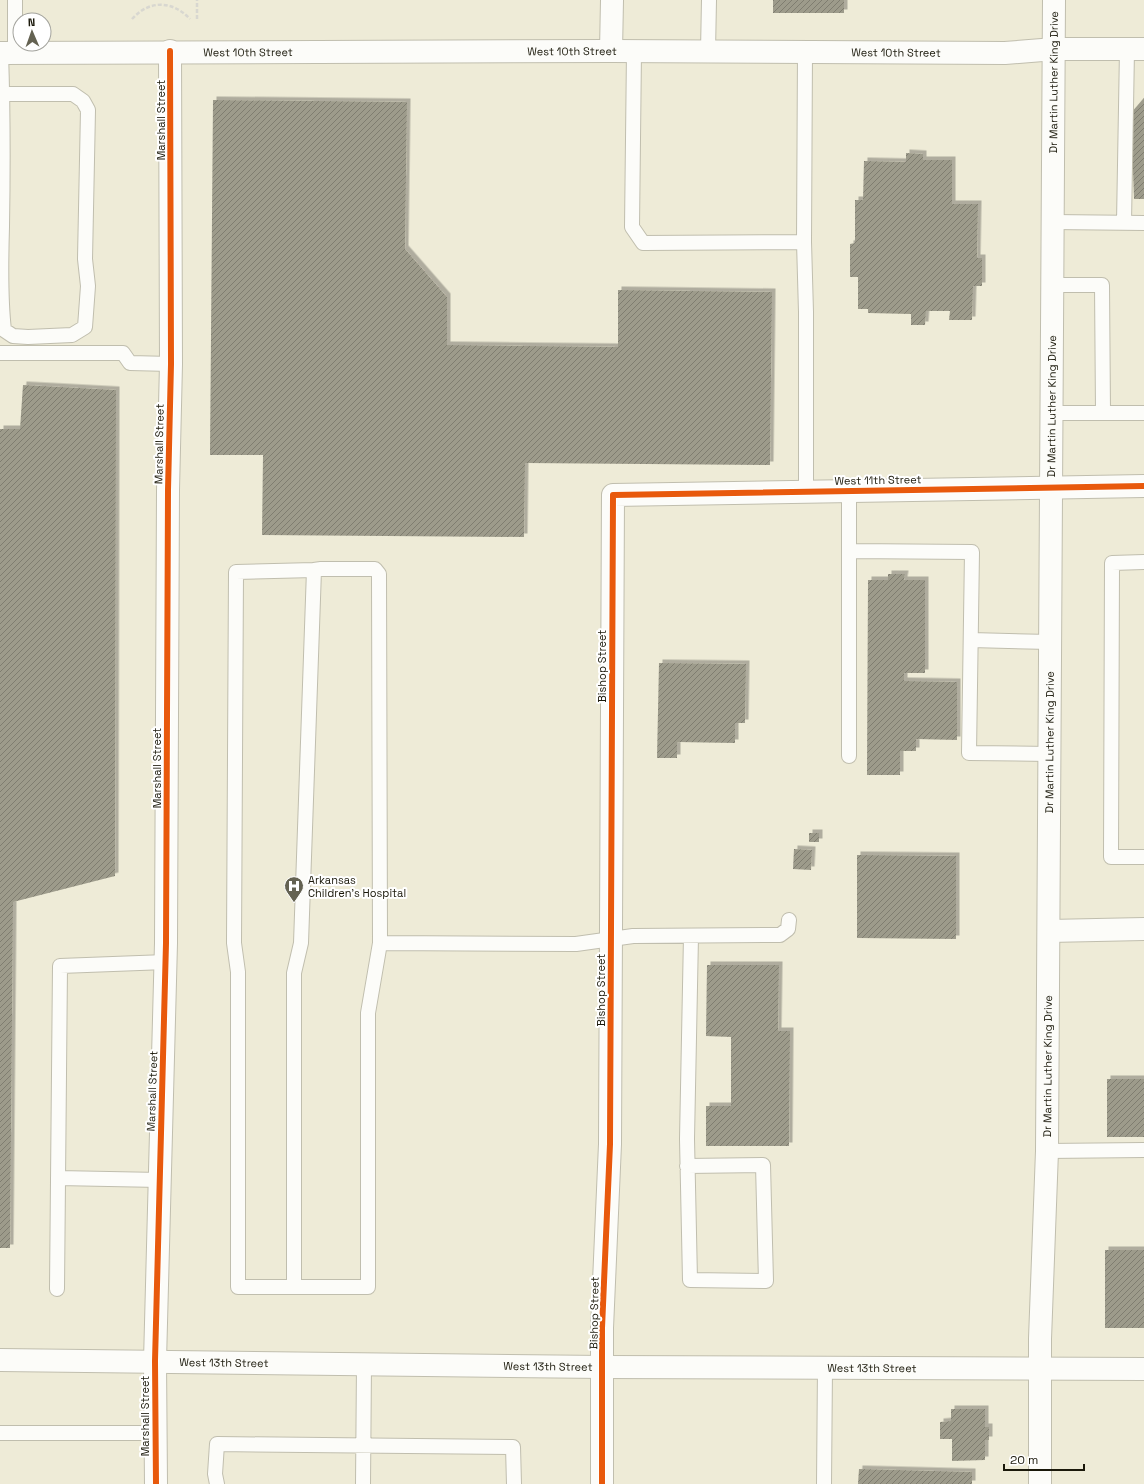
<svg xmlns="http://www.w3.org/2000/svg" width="1144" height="1484" viewBox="0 0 1144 1484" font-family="'Space Grotesk',sans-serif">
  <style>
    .building { fill: url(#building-hatch); filter: url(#shadow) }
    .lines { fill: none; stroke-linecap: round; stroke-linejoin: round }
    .service-casing { stroke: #c0beae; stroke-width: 16 }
    .minor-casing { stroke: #c0beae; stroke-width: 24 }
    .secondary-casing { stroke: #c0beae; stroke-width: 24 }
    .path { stroke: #d8d7d0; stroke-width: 2.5; stroke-dasharray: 4 2; stroke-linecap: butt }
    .service { stroke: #fcfcf9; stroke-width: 14 }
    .minor { stroke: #fcfcf9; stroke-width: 22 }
    .secondary { stroke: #fcfcf9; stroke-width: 22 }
    .cycleway-casing { stroke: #fff; stroke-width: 8 }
    .cycleway { stroke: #e8590c; stroke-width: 6 }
    .labels { text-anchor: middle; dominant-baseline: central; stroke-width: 4; stroke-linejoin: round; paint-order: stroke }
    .street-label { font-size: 11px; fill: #1a180a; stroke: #fff }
    .poi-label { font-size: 11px; fill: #1a180a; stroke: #fff; text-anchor: start }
  </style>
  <defs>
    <pattern id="building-hatch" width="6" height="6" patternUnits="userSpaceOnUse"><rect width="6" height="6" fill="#9d9b8b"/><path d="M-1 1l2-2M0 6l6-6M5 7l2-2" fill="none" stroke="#7f7d70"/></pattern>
    <filter id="shadow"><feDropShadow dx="3.5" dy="-3.5" stdDeviation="0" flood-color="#0004"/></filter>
  </defs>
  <rect width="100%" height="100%" fill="#eeebd7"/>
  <path class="building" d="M 773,0 L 844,0 L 844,13 L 773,13 Z
    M 1144,98 L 1144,199 L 1134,199 L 1131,113 Z
    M 213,100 L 407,102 L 405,249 L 447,297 L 447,345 L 618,347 L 618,290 L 772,292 L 770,465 L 525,463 L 524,537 L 262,535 L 263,455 L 210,455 Z
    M 906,153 L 923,154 L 923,160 L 952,160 L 952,204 L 978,204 L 977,258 L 982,258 L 982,286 L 973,286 L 972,320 L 949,320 L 950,311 L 926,311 L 925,325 L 911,325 L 911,314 L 868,313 L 868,309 L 858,309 L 858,277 L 850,277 L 850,244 L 855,243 L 855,200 L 863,200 L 864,161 L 906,162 Z
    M 23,385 L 116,390 L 115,876 L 13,902 L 10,1248 L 0,1248 L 0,429 L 20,429 Z
    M 888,574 L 905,574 L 904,580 L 925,580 L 925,673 L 904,673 L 904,681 L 957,682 L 957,740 L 916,739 L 916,751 L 900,751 L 900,775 L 867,775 L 868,580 L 888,580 Z
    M 659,663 L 746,664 L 745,723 L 735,723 L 735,743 L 677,742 L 677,758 L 657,758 Z
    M 809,833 L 819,833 L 819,842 L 809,842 Z
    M 794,849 L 812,850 L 811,870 L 793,869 Z
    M 857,855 L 956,856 L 956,939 L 857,938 Z
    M 707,965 L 779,965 L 778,1031 L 790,1031 L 789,1146 L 706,1146 L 706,1106 L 731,1106 L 731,1037 L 706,1036 Z
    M 1107,1079 L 1144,1079 L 1144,1137 L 1107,1137 Z
    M 1105,1250 L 1144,1250 L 1144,1328 L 1105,1328 Z
    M 951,1409 L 985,1409 L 985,1427 L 989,1427 L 989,1440 L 985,1440 L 985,1460 L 952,1461 L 952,1439 L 940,1439 L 940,1422 L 951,1421 Z
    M 859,1469 L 972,1472 L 972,1484 L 858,1484 Z"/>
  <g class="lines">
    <g class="service-casing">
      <path id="service" d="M 634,51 L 632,227 L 643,243 L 804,242 L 805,51
        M 708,51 L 709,0
        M 1,53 C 3,111 3,169 2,227 C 1,260 0,297 4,330 L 13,336 L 28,337 L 72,335 L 85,327 L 88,286 L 85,259 L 88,110 L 83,101 L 73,94 L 2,94
        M 15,53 L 15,0
        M 1052,222 L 1144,223
        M 1124,222 L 1127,50
        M 804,242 L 806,312 L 806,492
        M 1052,285 L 1102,285 L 1103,412
        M 0,353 L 123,353 L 130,363 L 171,364
        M 1051,413 L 1144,413
        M 849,491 L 849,756
        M 850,551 L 972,552 L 969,753 L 1049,754
        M 1144,562 L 1112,563 L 1111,857 L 1144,857
        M 321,569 L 375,569 L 379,574 L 380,943 L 368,1013 L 368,1287 L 294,1287 L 294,973 L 301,943 L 314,570 Z
        M 971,640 L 1050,642
        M 380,943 L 576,944 L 633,936 L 780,935 L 788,929 L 789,920
        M 1047,1151 L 1144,1150
        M 687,1166 L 763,1165 L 766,1281 L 690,1280 L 687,1139 L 691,936
        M 58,1178 L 160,1180
        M 294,1287 L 238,1287 L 238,972 L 234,943 L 236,572 L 314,570
        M 57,1289 L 60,966 L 166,962
        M 0,1433 L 156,1433
        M 217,1484 L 215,1474 L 217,1444 L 513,1447 L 514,1484
        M 363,1484 L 364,1364
        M 824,1484 L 825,1367"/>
    </g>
    <g class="minor-casing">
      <g id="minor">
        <path d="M 611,51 L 612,0"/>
        <path id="s1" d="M 0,53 L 611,51 L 1005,53 L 1055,49 L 1144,49"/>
        <path d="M 1049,931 L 1144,929"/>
        <path id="s2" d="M 0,1360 L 603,1367 L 1144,1369"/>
        <path d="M 156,1484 L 155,1361 L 166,943 L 168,490 L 171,364 L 170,51"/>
        <path d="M 602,1484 L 602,1328 L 610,1144 L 613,495 L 1144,486"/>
      </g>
    </g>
    <g class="secondary-casing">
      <g id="secondary">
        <path id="s3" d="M 1040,1484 L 1040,1339 L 1047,1151 L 1054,0"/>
      </g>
    </g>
    <path class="path" d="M 132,19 C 149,0 172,0 190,19
      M 197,19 L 197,0"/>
    <use href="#service" class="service"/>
    <use href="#minor" class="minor"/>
    <use href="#secondary" class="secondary"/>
    <g class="cycleway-casing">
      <path id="cycleway" d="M 156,1484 L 155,1361 L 166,943 L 168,490 L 171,364 L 170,51
        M 602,1484 L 602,1328 L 610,1144 L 613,495 L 1144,486"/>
    </g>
    <use href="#cycleway" class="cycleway"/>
  </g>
  <defs>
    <g id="hospital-pin" transform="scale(1)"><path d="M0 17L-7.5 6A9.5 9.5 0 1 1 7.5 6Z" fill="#646252" stroke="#fff"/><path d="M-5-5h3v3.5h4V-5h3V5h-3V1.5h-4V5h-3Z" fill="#fff"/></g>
  </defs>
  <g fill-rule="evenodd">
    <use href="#hospital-pin" x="294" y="886"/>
  </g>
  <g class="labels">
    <g class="street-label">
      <text stroke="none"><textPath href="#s1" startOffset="248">West 10th Street</textPath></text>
      <text stroke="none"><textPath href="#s1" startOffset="572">West 10th Street</textPath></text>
      <text stroke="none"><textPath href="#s1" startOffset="896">West 10th Street</textPath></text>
      <text stroke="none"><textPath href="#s3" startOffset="1402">Dr Martin Luther King Drive</textPath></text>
      <text transform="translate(161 120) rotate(-90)">Marshall Street</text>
      <text stroke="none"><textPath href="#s3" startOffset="1078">Dr Martin Luther King Drive</textPath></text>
      <text transform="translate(159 444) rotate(-89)">Marshall Street</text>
      <text transform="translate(878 480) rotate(-1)">West 11th Street</text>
      <text transform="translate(602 666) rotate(-90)">Bishop Street</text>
      <text stroke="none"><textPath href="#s3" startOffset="742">Dr Martin Luther King Drive</textPath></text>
      <text transform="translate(157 768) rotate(-90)">Marshall Street</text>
      <text transform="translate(601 990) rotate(-90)">Bishop Street</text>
      <text stroke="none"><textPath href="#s3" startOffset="418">Dr Martin Luther King Drive</textPath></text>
      <text transform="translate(152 1091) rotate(-88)">Marshall Street</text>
      <text transform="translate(594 1313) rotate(-89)">Bishop Street</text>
      <text stroke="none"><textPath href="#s2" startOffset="224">West 13th Street</textPath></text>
      <text stroke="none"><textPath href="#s2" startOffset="548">West 13th Street</textPath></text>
      <text stroke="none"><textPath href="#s2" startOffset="872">West 13th Street</textPath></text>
      <text transform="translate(145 1416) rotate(-90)">Marshall Street</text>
    </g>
    <g class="poi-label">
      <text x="308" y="880">Arkansas<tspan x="308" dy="13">Children's Hospital</tspan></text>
    </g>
  </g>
  <g transform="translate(32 32) rotate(358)"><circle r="19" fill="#ffffff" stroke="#a3a39d"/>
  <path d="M0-3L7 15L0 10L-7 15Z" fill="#646252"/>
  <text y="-6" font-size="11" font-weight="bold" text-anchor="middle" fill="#1a180a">N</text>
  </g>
  <path d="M1004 1464v6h80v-6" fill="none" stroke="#1a180a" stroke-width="2"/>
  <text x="1010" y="1464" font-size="12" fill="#1a180a" stroke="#ffffff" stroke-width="3" paint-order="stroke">20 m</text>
</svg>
